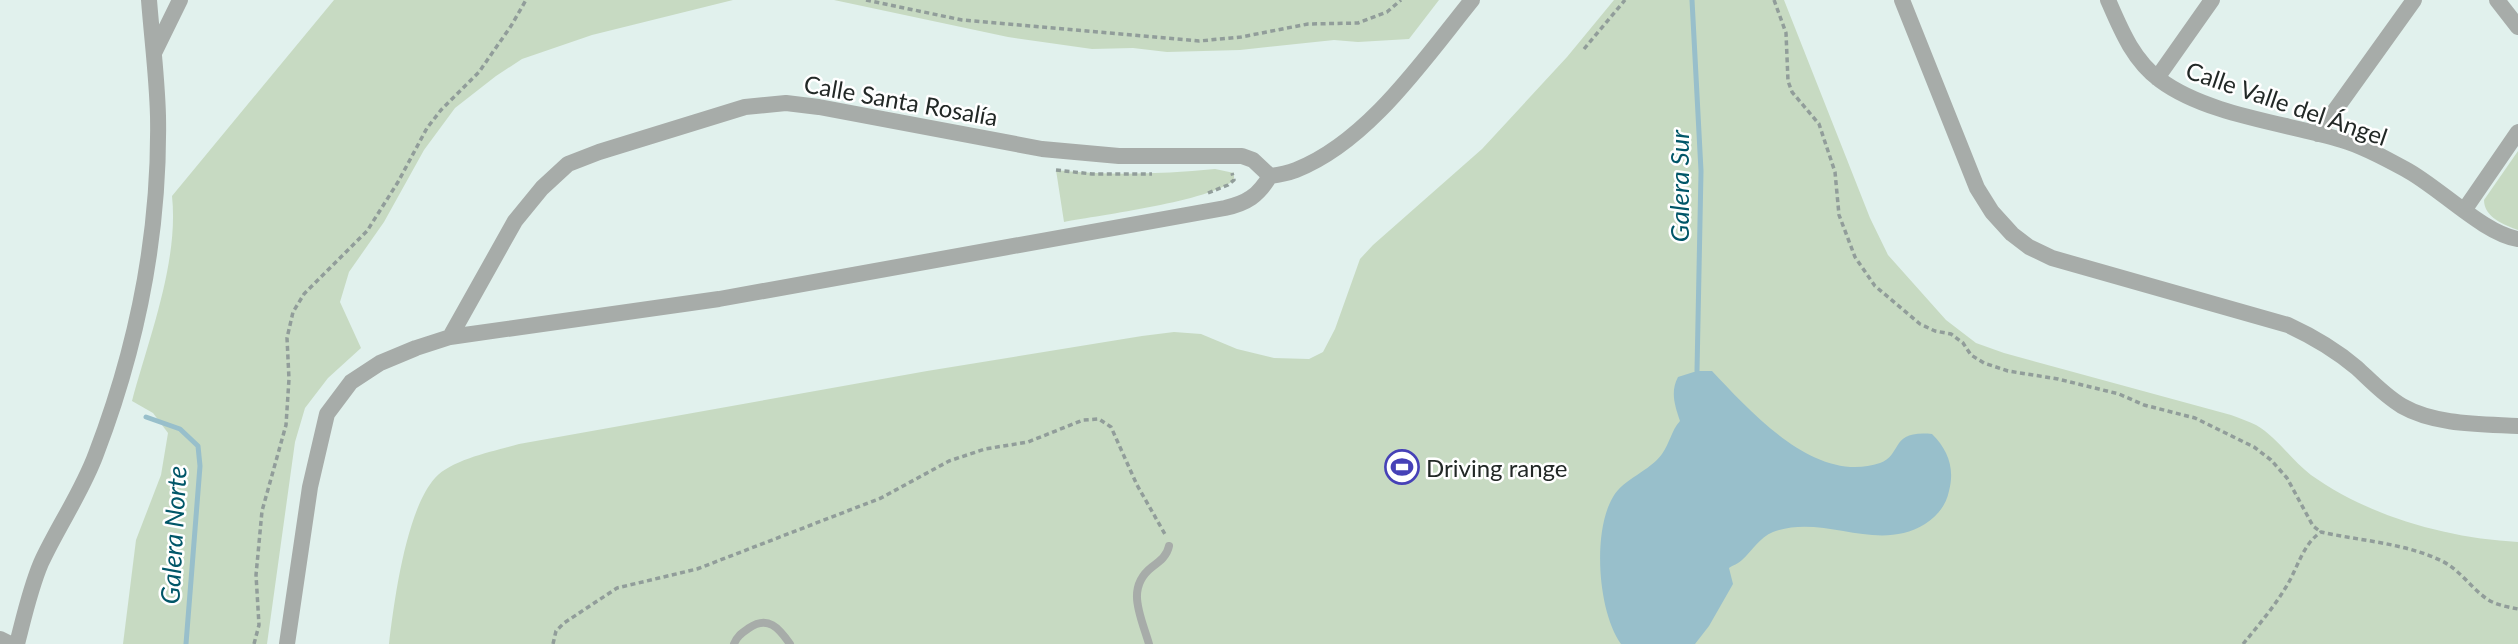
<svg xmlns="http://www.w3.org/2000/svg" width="2518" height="644" viewBox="0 0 2518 644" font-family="Lato,sans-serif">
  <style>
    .green { fill: #c7dac2 }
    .water { fill: #98bfcb }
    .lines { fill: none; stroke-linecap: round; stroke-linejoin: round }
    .stream { stroke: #98bfcb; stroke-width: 5 }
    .path { stroke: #919d9a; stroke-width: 3.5; stroke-dasharray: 5 3.5; stroke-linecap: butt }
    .service { stroke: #a7aca9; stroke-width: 8 }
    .minor { stroke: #a7aca9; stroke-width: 16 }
    .labels { text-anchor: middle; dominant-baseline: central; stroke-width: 5; stroke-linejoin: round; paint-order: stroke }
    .street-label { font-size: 24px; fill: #222826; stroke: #fff }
    .poi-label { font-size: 24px; fill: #222826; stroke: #fff; text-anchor: start }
    .water-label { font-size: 26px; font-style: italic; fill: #005668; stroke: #fff }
  </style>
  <rect width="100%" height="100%" fill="#e1f1ed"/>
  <path class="green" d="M 334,0 L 733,0 L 592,35 L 522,59 L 496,76 L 455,108 L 424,150 L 384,222 L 349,272 L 340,302 L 361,348 L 328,378 L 305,408 L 295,442 L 267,644 L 123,644 L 136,540 L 161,475 L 168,433 L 153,413 L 132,401 C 149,338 179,261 172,196 Z
    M 834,0 L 1439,0 L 1409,39 L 1358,42 L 1334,40 L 1240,50 L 1167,52 L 1133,48 L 1092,49 L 1008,37 Z
    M 1614,0 L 1784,0 L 1870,218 L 1888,255 L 1946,320 L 1976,343 L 2004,353 L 2231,415 C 2239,418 2248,421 2256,425 C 2277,437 2292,461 2311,475 C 2370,517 2447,538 2518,542 L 2518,644 L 389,644 C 394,602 406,510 435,478 C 452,459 495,451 519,444 L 927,371 L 1142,336 L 1174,332 L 1201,334 L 1237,349 L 1274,358 L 1309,359 L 1323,352 L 1335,329 L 1360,259 L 1373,245 L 1482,149 L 1567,57 Z
    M 2518,151 L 2518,230 C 2504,225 2484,217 2484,200 Z
    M 1215,169 L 1234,173 L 1234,180 C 1211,201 1100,215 1064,222 L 1056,170 C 1110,176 1161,174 1215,169 Z"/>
  <path class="water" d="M 1697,371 L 1712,371 C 1751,412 1815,485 1880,463 C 1903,455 1889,430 1932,434 C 1948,450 1955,468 1949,491 C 1946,506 1937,516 1925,524 C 1876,554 1824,513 1773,532 C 1760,537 1752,551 1742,560 C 1738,564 1733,565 1729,568 L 1733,584 L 1709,626 L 1695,644 L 1621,644 C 1598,612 1592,532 1613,497 C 1623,479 1650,471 1662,454 C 1670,443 1671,431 1680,421 C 1675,406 1670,392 1678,377 Z"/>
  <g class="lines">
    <path class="stream" d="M 1692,0 L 1701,171 L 1697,371
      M 146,417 L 180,429 L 198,446 L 200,466 L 186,644"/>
    <path class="path" d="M 866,0 L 962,20 L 1199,41 L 1241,37 L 1308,24 L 1358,23 L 1387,12 L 1401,0
      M 1774,0 L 1786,33 L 1788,81 L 1792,92 L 1819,124 L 1835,172 L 1839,215 L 1855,257 L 1875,286 L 1920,324 L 1935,331 L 1951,334 L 1963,343 L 1971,355 L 1984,363 L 2008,371 L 2058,379 L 2119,394 L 2144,405 L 2195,418 L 2254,447 L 2271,460 L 2287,478 L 2313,526 L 2321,532
      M 1584,49 L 1625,0
      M 1056,170 L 1092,174 L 1152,174
      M 1208,193 L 1228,185 L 1234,180 L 1232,173
      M 254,644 L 259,625 L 256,575 L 262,511 L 286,425 L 289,379 L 287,338 L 293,312 L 304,294 L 367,231 L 398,182 L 427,128 L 441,110 L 479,72 L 511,26 L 526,0
      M 553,644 L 556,631 L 564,623 L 617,588 L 697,569 L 881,498 L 949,461 L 985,449 L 1028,442 L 1083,420 L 1099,419 L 1111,427 L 1137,485 L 1166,536
      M 2243,644 C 2258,626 2274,607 2286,587 C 2298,568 2302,545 2321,532 C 2361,541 2405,543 2442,561 C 2460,570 2471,588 2487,599 C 2496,605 2508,607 2518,609"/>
    <path class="service" d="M 734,644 C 737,636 742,633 749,628 C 768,615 779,628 790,644
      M 1149,644 C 1141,616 1125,588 1152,567 C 1160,561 1167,556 1169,546"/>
    <path class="minor" d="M 1902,0 L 1977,188 L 1992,212 L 2012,234 L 2029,247 L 2052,258 L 2288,325 C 2314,337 2336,350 2357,368 C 2371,381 2385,396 2402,406 C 2435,425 2481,424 2518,426
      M 2108,0 C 2121,30 2133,60 2160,80 C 2207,115 2285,123 2342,140 C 2363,146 2385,158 2405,169 C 2439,187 2484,234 2518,239
      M 2497,0 L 2518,27
      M 155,51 L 180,0
      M 2157,78 L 2212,0
      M 2318,134 L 2414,0
      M 1270,176 C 1278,175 1288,173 1296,170 C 1368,142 1425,58 1472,0
      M 2465,209 L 2518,132
      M 450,337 L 515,221 L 542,188 L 568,164 L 599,152 L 745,107 L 786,103 L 819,107 L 1042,149 L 1119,156 L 1242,156 L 1253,160 L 1270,176
      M 0,639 L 10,644
      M 17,644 C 24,617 30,589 41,563 C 58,526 82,492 96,454 C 137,347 160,231 158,116 C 157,77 152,39 149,0
      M 287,644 L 310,487 L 327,414 L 351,382 L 380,363 L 416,348 L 450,337 L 719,299 L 1225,208 C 1247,203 1258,196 1270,176"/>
  </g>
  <defs>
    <g id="stadium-ring" transform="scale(1.75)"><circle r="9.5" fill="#fff" stroke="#4641b7" stroke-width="1.5"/><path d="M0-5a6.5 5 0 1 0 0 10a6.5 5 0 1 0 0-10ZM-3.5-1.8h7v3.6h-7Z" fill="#4641b7"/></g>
  </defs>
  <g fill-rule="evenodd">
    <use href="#stadium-ring" x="1402" y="467"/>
  </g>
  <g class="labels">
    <g class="street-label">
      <text transform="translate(901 100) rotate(10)">Calle Santa Rosalía</text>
      <text transform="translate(2287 103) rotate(19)">Calle Valle del Ángel</text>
    </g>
    <g class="poi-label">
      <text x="1426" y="467">Driving range</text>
    </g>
    <g class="water-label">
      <text transform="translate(1679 186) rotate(-90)">Galera Sur</text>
      <text transform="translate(173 535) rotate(-87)">Galera Norte</text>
    </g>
  </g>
</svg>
